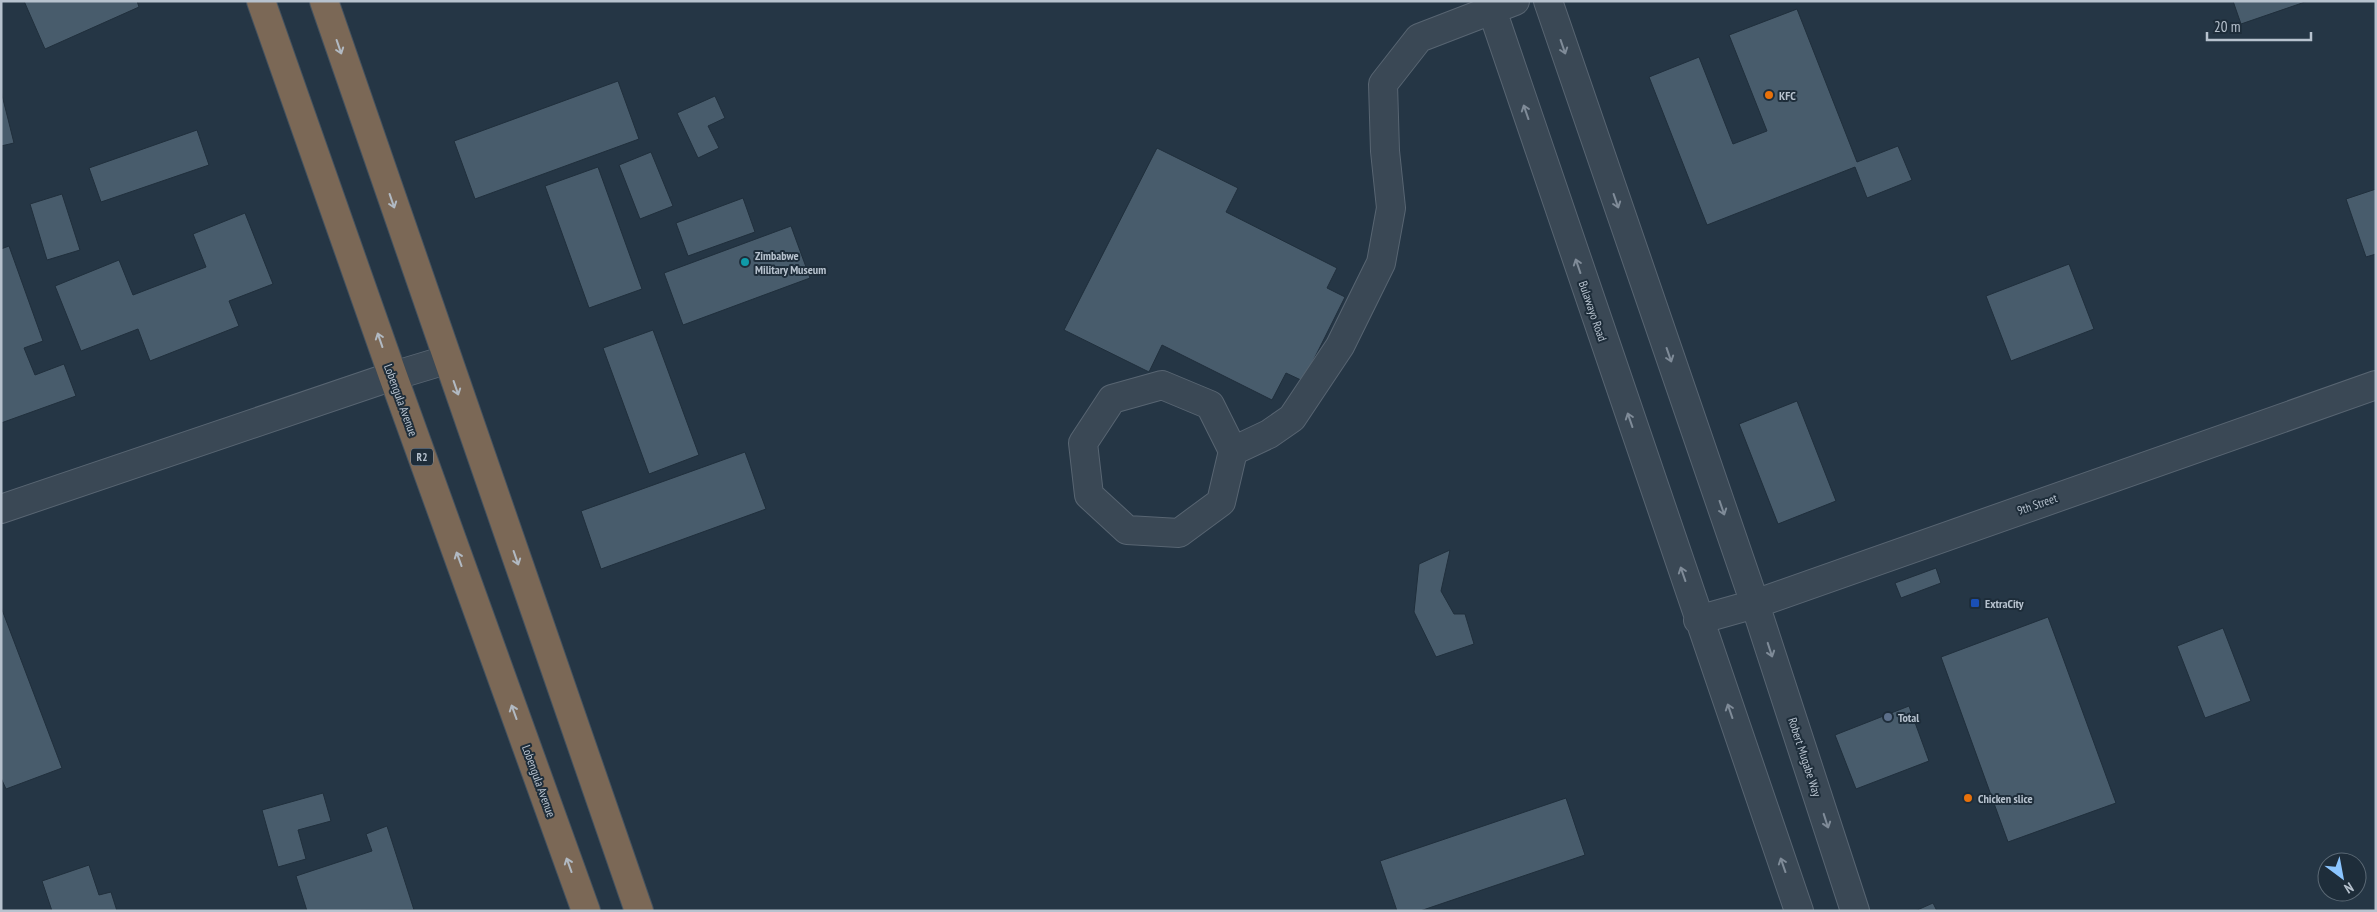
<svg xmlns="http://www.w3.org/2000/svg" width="2377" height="912" viewBox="0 0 2377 912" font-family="'PT Sans Narrow',sans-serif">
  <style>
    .building { fill: #485c6c; stroke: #202f3c }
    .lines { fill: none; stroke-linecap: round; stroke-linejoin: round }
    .minor-casing { stroke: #586572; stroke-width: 30 }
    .highway-casing { stroke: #44525f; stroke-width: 30 }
    .minor { stroke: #3a4855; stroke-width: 28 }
    .highway { stroke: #7b6856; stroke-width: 28 }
    .oneway { stroke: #b1b9c2 }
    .oneway2 { stroke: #7f8b98 }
    .food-dot { fill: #e8710a; stroke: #1e2d3a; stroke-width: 2 }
    .culture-dot { fill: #0f9aa8; stroke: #1e2d3a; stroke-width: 2 }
    .transit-dot { fill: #1a4fb4; stroke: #1e2d3a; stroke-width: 2 }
    .service-dot { fill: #5c6f8a; stroke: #1e2d3a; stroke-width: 2 }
    .labels { text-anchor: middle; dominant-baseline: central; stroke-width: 4; stroke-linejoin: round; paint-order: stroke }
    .shield { fill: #1e2d3a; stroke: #8995a2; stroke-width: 1 }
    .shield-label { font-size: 11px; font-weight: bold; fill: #b7c2ce }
    .poi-label { font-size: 12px; font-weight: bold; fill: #b7c2ce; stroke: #1e2d3a; text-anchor: start }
    .street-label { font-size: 12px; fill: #b7c2ce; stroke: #1e2d3a }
  </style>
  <rect width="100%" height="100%" fill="#253645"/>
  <path class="building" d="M 24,1 L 137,1 L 139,7 L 45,49 Z
    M 2233,1 L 2308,1 L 2241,24 Z
    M 1797,9 L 1857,162 L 1898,146 L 1912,180 L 1867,198 L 1855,167 L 1707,225 L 1649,77 L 1699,57 L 1733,144 L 1767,131 L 1729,35 Z
    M 618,81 L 639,139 L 475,199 L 454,141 Z
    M 1,91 L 14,143 L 1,146 Z
    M 715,96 L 725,118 L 708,126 L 719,148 L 698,158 L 677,113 Z
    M 197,130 L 209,165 L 101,202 L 89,168 Z
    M 1157,148 L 1238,188 L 1226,212 L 1337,268 L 1327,288 L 1345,297 L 1303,381 L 1286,373 L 1272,400 L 1162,345 L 1149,372 L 1064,330 Z
    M 651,152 L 673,206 L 640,219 L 619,165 Z
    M 598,167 L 642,289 L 589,308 L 545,186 Z
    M 2376,189 L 2376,254 L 2366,257 L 2346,199 Z
    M 62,194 L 80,250 L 47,260 L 30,204 Z
    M 743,198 L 755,232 L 688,256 L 676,223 Z
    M 245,213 L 273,284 L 229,301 L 239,326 L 150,361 L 138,329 L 81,351 L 55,286 L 119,260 L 133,295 L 206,267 L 193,234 Z
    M 791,226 L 810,278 L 683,325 L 664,273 Z
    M 9,246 L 43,341 L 24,348 L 35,375 L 64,364 L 76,396 L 1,423 L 1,249 Z
    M 2069,264 L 2094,329 L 2011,361 L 1986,296 Z
    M 653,330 L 699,455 L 649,474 L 603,348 Z
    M 1797,401 L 1836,501 L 1778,524 L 1739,424 Z
    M 745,452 L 766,509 L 601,569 L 581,511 Z
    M 1450,550 L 1441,591 L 1454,614 L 1465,614 L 1474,644 L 1436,657 L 1414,612 L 1419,564 Z
    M 1936,568 L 1941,583 L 1901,598 L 1895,583 Z
    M 1,607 L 62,768 L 6,789 L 1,778 Z
    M 2048,617 L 2116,803 L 2008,842 L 1941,657 Z
    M 2223,628 L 2251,701 L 2205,718 L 2177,646 Z
    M 1909,706 L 1929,761 L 1856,789 L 1835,735 Z
    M 323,793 L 331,821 L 298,830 L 306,859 L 278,867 L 262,810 Z
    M 1566,798 L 1585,855 L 1420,911 L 1397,911 L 1380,861 Z
    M 387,826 L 414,910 L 307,911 L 296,876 L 372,851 L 366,834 Z
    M 89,865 L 99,895 L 111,892 L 117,911 L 52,911 L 42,881 Z
    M 1933,903 L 1937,911 L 1915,911 Z"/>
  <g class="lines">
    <g class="minor-casing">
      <path id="minor" d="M 1489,1 L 1799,911
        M 1548,1 L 1755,604 L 1855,911
        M 1162,385 L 1210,405 L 1233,451 L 1221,502 L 1179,533 L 1127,530 L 1089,495 L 1083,443 L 1112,399 Z
        M 1233,451 L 1269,434 L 1292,418 L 1340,346 L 1381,263 L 1391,208 L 1385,151 L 1383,84 L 1419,38 L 1515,1
        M 1,509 L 393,376 L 446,360
        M 1698,620 L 1755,604 L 2376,385"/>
    </g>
    <g class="highway-casing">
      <path id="highway" d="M 261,1 L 393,376 L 586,911
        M 324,1 L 639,911"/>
    </g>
    <use href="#minor" class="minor"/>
    <use href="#highway" class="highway"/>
  </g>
  <defs><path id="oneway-shaft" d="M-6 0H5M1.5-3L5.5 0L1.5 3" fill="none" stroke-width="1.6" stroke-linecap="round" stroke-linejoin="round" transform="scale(1.25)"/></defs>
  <g class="oneway">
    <use href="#oneway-shaft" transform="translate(339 47) rotate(71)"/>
    <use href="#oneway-shaft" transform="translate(392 201) rotate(71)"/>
    <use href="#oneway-shaft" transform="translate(380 340) rotate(-109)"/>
    <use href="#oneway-shaft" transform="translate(456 388) rotate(71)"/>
    <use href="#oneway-shaft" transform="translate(516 558) rotate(71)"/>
    <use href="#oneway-shaft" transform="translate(459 559) rotate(-110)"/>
    <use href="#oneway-shaft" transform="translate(514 712) rotate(-110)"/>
    <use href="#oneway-shaft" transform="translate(569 865) rotate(-110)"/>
  </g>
  <g class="oneway2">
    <use href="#oneway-shaft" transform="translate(1563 47) rotate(71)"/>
    <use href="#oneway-shaft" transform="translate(1526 112) rotate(-109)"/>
    <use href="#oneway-shaft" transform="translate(1616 201) rotate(71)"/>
    <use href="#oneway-shaft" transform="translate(1578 266) rotate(-109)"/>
    <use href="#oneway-shaft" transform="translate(1669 355) rotate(71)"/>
    <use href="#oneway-shaft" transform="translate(1630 420) rotate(-109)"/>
    <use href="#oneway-shaft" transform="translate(1722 508) rotate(71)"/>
    <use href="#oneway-shaft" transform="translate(1683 574) rotate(-109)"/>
    <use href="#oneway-shaft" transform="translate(1770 650) rotate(72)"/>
    <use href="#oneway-shaft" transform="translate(1730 711) rotate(-109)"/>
    <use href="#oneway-shaft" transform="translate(1826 821) rotate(72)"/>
    <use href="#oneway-shaft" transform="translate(1783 865) rotate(-109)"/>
  </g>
  <g class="food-dot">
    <circle cx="1769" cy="95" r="5"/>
    <circle cx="1968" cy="798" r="5"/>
  </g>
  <circle class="culture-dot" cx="745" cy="262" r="5"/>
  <rect class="transit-dot" x="1970" y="598" width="10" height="10" rx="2.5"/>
  <circle class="service-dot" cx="1888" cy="717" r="5"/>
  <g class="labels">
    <rect class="shield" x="411" y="448.5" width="22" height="17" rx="4"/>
    <g class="shield-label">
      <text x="422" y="457">R2</text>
    </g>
    <g class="poi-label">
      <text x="1779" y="95">KFC</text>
      <text x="755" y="255">Zimbabwe<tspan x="755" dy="14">Military Museum</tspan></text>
      <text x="1985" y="603">ExtraCity</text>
      <text x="1898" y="717">Total</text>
      <text x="1978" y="798">Chicken slice</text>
    </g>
    <g class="street-label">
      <text transform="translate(1593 311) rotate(71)">Bulawayo Road</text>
      <text transform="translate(401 400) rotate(70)">Lobengula Avenue</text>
      <text transform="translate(2037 504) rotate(-19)">9th Street</text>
      <text transform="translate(1805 757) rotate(72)">Robert Mugabe Way</text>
      <text transform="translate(539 781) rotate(70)">Lobengula Avenue</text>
    </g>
  </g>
  <rect width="2377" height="912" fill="none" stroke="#b7c2ce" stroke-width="5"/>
  <g transform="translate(2342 877) rotate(148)"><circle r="24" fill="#1e2d3a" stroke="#5b6975"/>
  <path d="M0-4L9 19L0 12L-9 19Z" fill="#8bc5ff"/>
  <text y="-8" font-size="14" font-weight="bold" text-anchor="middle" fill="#b7c2ce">N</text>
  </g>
  <path d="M2207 32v8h104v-8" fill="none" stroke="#b7c2ce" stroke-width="2.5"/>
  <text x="2214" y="32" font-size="15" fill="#b7c2ce" stroke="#1e2d3a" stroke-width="4" paint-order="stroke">20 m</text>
</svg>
